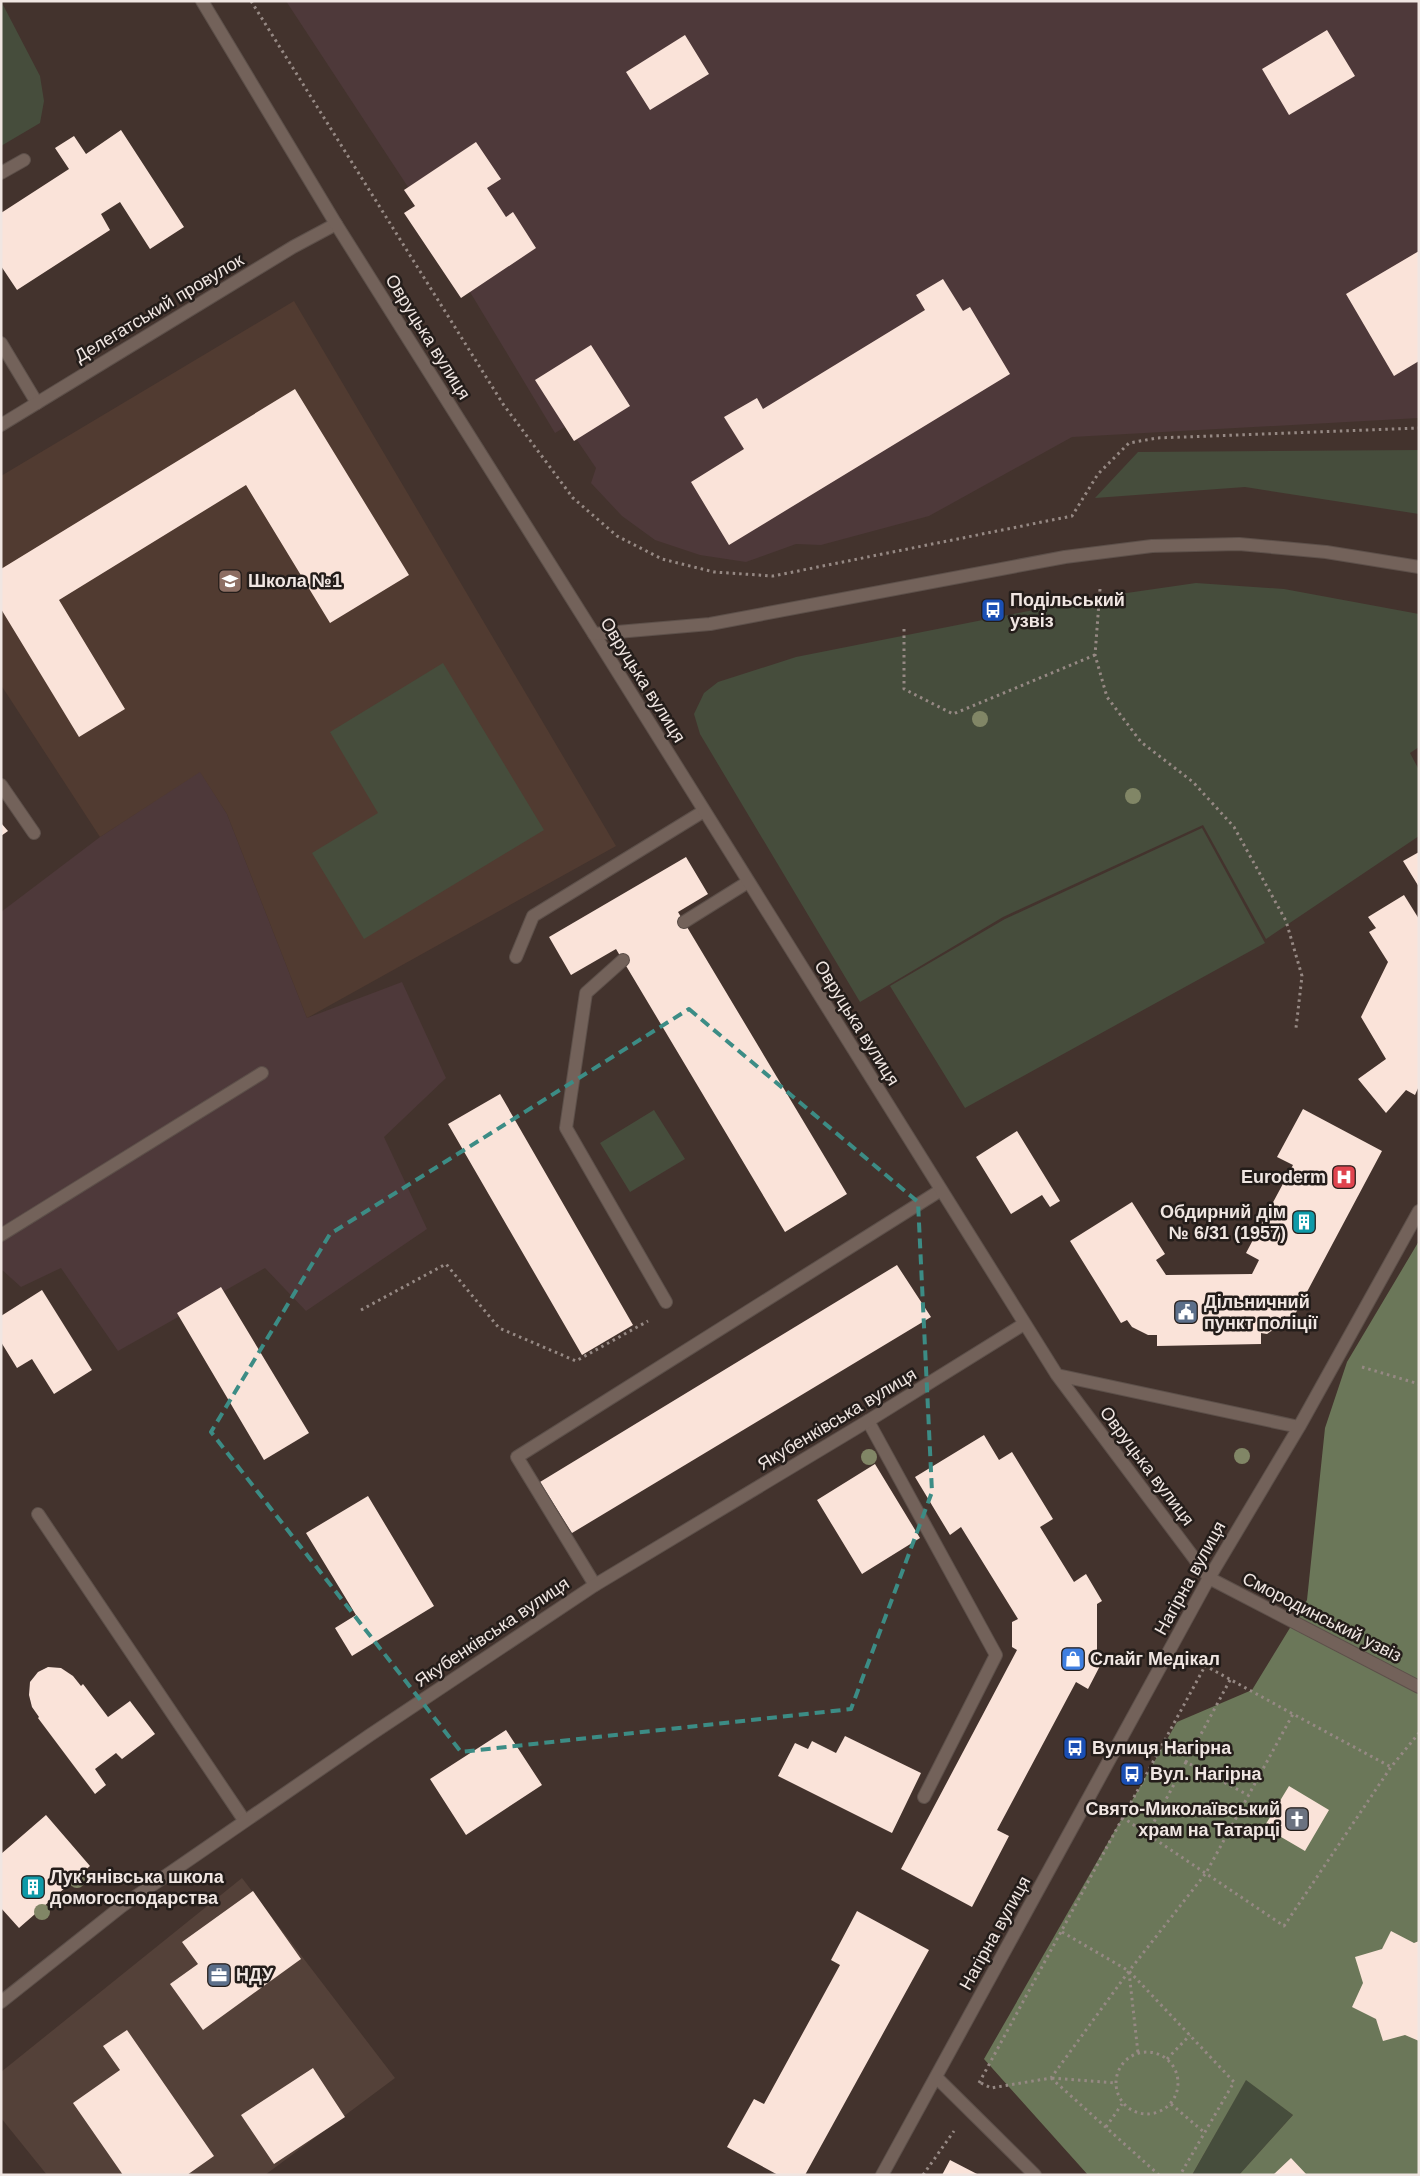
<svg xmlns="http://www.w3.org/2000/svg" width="1420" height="2176" viewBox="0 0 1420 2176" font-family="Arial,sans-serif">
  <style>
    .commercial { fill: #544139 }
    .industrial { fill: #4e393a }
    .built { fill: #513b31 }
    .green { fill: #464d3c }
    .forest { fill: #6b7759 }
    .building { fill: #fae3d9 }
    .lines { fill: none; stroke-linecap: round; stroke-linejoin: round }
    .lane-casing { stroke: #5d504a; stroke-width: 14 }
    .street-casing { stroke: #5d504a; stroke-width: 14 }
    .secondary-casing { stroke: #5d504a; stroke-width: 14 }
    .path { stroke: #968984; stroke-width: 3; stroke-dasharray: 2.5 4; stroke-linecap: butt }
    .lane { stroke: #73625a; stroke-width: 12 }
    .street { stroke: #73625a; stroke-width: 12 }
    .secondary { stroke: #73625a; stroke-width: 12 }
    .tree { fill: #818666 }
    .marked { fill: none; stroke: #3c8c85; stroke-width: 4; stroke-dasharray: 10 6; stroke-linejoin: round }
    .labels { text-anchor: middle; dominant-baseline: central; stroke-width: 5; stroke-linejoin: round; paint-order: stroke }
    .street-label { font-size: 18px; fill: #f0e6e2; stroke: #241d1a }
    .poi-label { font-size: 18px; font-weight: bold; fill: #f0e6e2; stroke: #241d1a; text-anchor: start }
  </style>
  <rect width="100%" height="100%" fill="#43332d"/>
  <path class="commercial" d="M 242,1878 L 395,2078 L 265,2175 L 47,2175 L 1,2118 L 1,2072 Z"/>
  <path class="industrial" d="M 286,1 L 1419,1 L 1419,418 L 1072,437 L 929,516 L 821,545 L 796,544 L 746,562 L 700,555 L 655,540 L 622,516 L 591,483 L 596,468 L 577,440 L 574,441 L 565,427 L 555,433 L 470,292 L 404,213 L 415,206 L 404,190 L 408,187 Z
    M 200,771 L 227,814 L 307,1018 L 402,982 L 446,1078 L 384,1137 L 427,1229 L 306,1311 L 265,1268 L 118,1351 L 61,1268 L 21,1287 L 1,1269 L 1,912 L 100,837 Z"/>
  <path class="built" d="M 294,301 L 616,846 L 307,1018 L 227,814 L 200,772 L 100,837 L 1,685 L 1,476 Z"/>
  <path class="green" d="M 1,1 L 40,76 L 44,101 L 40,123 L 1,146 Z
    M 1419,450 L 1419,514 L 1245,487 L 1095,498 L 1138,452 Z
    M 1196,583 L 1284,589 L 1419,614 L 1419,747 L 1410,753 L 1419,770 L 1419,836 L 1266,939 L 1203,825 L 1003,917 L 860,1002 L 700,734 L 694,714 L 704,693 L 718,682 L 796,657 L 1099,597 Z
    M 443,663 L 544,830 L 364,939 L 312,853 L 378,813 L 330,732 Z
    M 1202,828 L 1265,943 L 965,1108 L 890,986 L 1005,919 Z
    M 654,1110 L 685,1159 L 630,1192 L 600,1143 Z
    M 1246,2079 L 1293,2115 L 1239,2175 L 1192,2175 Z"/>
  <path class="forest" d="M 1419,1241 L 1419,2175 L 1239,2175 L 1293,2115 L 1246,2080 L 1192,2175 L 1088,2175 L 984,2059 L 1177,1722 L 1252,1690 L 1307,1600 L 1325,1428 L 1347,1362 Z"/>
  <path class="building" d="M 1327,30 L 1355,76 L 1289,115 L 1262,69 Z
    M 685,35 L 709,74 L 650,110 L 626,72 Z
    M 121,130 L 184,227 L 150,249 L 120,202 L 101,214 L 110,230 L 17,290 L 1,266 L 1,213 L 69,169 L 55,148 L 74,136 L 86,154 Z
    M 476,142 L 501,179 L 487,188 L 506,217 L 513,212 L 536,248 L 461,298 L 404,213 L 415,206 L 404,190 Z
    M 1419,251 L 1419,361 L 1394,376 L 1346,294 Z
    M 943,279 L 963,311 L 970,307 L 1010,374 L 729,545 L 691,482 L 744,449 L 724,417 L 757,398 L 763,409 L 925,310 L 916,295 Z
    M 591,345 L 630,406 L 574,441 L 535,380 Z
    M 295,389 L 409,575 L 330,623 L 246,485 L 59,600 L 125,709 L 79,737 L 1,609 L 1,569 Z
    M 1,823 L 8,831 L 1,836 Z
    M 1419,852 L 1419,887 L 1403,861 Z
    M 686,857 L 708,894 L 678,912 L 847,1194 L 785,1232 L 616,949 L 571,975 L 549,937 Z
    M 1404,895 L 1419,919 L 1419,1086 L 1415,1095 L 1406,1090 L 1386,1113 L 1358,1079 L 1386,1059 L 1361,1017 L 1388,962 L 1369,932 L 1376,928 L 1368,917 Z
    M 500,1094 L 633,1325 L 582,1355 L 448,1124 Z
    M 1303,1109 L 1382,1151 L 1292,1320 L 1284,1316 L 1283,1323 L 1267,1334 L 1261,1333 L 1261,1344 L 1157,1346 L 1157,1335 L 1148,1335 L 1132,1327 L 1127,1320 L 1121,1323 L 1070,1241 L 1132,1202 L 1165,1254 L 1156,1260 L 1166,1275 L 1252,1274 L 1259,1260 L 1246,1253 L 1293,1165 L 1277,1157 Z
    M 1017,1131 L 1060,1201 L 1050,1207 L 1042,1195 L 1011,1214 L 976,1157 Z
    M 897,1265 L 931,1317 L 572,1533 L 540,1482 Z
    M 221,1287 L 309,1433 L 264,1460 L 177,1313 Z
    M 42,1290 L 92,1370 L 54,1394 L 32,1359 L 17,1368 L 1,1342 L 1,1316 Z
    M 984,1435 L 999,1460 L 1012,1452 L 1053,1519 L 1040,1527 L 1074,1582 L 1086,1574 L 1102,1601 L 1097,1604 L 1097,1660 L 1102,1662 L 1088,1689 L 1076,1682 L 997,1830 L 1009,1836 L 972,1907 L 901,1869 L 1017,1650 L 1012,1647 L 1012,1622 L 1018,1619 L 961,1527 L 950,1535 L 915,1477 Z
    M 875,1464 L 920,1538 L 862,1574 L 817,1500 Z
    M 368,1496 L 434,1606 L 352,1656 L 335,1628 L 356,1615 L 306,1533 Z
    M 48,1667 L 61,1668 L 73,1676 L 81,1686 L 83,1684 L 108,1717 L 130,1701 L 155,1734 L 122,1759 L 116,1753 L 95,1769 L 106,1785 L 95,1794 L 38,1718 L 39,1717 L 32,1707 L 29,1695 L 30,1682 L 38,1672 Z
    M 506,1730 L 542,1785 L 466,1835 L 430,1779 Z
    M 845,1736 L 921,1773 L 892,1833 L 778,1776 L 795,1743 L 808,1749 L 812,1741 L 836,1753 Z
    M 1289,1786 L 1329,1810 L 1305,1851 L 1264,1827 Z
    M 46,1815 L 90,1866 L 19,1928 L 1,1908 L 1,1854 Z
    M 253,1891 L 301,1959 L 203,2030 L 170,1984 L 198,1964 L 182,1942 Z
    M 857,1911 L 929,1950 L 805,2175 L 778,2175 L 727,2147 L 754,2099 L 764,2104 L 840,1965 L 831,1960 Z
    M 1391,1931 L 1414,1943 L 1419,1941 L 1419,2041 L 1405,2035 L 1383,2041 L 1376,2019 L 1352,2007 L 1363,1983 L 1355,1957 L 1382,1949 Z
    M 127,2030 L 214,2156 L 187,2175 L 123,2175 L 73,2103 L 120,2070 L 103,2046 Z
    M 313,2068 L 345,2117 L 274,2164 L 241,2115 Z
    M 1291,2158 L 1307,2175 L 1273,2175 Z
    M 950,2160 L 979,2175 L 942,2175 Z"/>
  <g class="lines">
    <g class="lane-casing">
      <path id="lane" d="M 1,173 L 24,160
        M 1,343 L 37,403
        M 1,785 L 34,833
        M 684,922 L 748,882
        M 516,957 L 533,916 L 704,811
        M 623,960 L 586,993 L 566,1128 L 666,1302
        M 1,1235 L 262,1073
        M 868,1421 L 996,1655 L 924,1797
        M 38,1514 L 244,1820
        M 595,1585 L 517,1457 L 941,1190"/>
    </g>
    <g class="street-casing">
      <path id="street" d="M 1,425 L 293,247 L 336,224
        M 594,634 L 1057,1375 L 1209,1578 L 1419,1687
        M 1057,1375 L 1299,1427
        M 1,2002 L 122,1906 L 370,1735 L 595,1585 L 868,1421 L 1024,1324
        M 936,2077 L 1035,2175
        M 882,2175 L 1209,1578 L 1299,1427 L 1419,1211"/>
    </g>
    <g class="secondary-casing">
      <path id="secondary" d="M 202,1 L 336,224 L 594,634 L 710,624 L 1065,557 L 1152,546 L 1239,544 L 1326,552 L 1419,567"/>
    </g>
    <path class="path" d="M 251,1 L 503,404 L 573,498 L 617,536 L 662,559 L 714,572 L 773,576 L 1072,516 L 1098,474 L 1129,443 L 1157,438 L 1419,428
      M 1100,589 L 1095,655 L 1107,697 L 1141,742 L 1193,782 L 1234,827 L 1286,921 L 1302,976 L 1296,1028
      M 904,629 L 904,689 L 953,714 L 1095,655
      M 361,1310 L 446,1264 L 499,1328 L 576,1361 L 648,1321
      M 1362,1367 L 1419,1384
      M 1193,1659 L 1293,1714
      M 1230,1680 L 1186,1762 L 1248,1795
      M 1122,1817 L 1284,1926 L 1391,1767 L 1419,1733
      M 1148,1833 L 1186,1762
      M 1062,1932 L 1129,1971 L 1234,2082 L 1180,2175
      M 1129,1972 L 1138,2053
      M1116 2083a31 31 0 1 1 62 0a31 31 0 1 1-62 0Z
      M 1167,2059 L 1190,2035
      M 1051,2078 L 1159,2175
      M 1052,2078 L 1115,2083
      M 979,2083 L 1205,1666
      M 981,2083 L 991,2088 L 1051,2078 L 1129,1971 L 1206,1873 L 1293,1714 L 1391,1767
      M 1171,2104 L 1205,2133
      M 1106,2127 L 1122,2104
      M 923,2175 L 954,2131"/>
    <use href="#lane" class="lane"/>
    <use href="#street" class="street"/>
    <use href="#secondary" class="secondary"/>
  </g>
  <g class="tree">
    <circle cx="980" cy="719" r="8"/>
    <circle cx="1133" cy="796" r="8"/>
    <circle cx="1242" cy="1456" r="8"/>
    <circle cx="869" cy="1457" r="8"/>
    <circle cx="77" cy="1880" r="8"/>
    <circle cx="42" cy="1912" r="8"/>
  </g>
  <path class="marked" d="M 689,1009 L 918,1202 L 932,1492 L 851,1709 L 461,1752 L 211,1432 L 330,1234 Z"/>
  <defs>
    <g id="school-square" transform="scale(1.25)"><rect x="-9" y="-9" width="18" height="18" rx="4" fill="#8d6e63" stroke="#241d1a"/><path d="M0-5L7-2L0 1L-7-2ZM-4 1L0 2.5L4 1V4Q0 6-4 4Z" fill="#fff"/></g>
    <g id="bus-square" transform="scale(1.25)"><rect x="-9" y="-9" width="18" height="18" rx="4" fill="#1a4fb4" stroke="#241d1a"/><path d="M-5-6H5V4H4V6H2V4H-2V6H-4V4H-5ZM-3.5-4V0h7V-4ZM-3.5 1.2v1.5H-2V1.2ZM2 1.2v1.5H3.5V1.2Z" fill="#fff"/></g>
    <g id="hospital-square" transform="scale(1.25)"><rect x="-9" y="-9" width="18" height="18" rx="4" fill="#e0444e" stroke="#241d1a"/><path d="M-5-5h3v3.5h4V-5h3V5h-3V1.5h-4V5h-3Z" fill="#fff"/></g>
    <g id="building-square" transform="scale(1.25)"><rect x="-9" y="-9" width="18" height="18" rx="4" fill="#0f9aa8" stroke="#241d1a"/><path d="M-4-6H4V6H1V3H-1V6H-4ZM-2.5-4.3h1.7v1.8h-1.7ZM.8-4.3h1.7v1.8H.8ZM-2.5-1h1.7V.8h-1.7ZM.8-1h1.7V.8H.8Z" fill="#fff"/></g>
    <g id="civic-square" transform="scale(1.25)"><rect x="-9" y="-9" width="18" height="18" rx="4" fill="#5c6f8a" stroke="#241d1a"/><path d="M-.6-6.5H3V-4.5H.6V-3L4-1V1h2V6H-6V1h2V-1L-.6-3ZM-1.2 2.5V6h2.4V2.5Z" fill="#fff"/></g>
    <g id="shop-square" transform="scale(1.25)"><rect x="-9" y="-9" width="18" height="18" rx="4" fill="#3f7fe0" stroke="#241d1a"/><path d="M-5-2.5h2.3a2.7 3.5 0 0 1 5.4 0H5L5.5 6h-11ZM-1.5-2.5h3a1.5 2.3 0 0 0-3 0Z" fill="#fff"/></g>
    <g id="church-square" transform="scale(1.25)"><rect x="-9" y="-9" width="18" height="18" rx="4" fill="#6b7280" stroke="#241d1a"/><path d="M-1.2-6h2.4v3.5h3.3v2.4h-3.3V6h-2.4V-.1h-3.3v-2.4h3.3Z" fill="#fff"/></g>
    <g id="office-square" transform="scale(1.25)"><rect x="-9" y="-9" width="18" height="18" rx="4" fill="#5c6f8a" stroke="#241d1a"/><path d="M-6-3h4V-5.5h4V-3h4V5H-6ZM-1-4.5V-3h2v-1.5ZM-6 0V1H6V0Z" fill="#fff"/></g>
  </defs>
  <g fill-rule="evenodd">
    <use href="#school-square" x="230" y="581"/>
    <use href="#bus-square" x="993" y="610"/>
    <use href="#hospital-square" x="1344" y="1177"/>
    <use href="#building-square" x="1304" y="1222"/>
    <use href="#civic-square" x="1186" y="1312"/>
    <use href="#shop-square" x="1073" y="1659"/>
    <use href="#bus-square" x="1075" y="1748"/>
    <use href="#bus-square" x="1132" y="1774"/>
    <use href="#church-square" x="1297" y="1819"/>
    <use href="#building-square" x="33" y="1887"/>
    <use href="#office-square" x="219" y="1975"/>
  </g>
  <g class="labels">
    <g class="street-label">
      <text transform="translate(159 308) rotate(-31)">Делегатський провулок</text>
      <text transform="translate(428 337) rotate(58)">Овруцька вулиця</text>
      <text transform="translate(643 680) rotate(58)">Овруцька вулиця</text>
      <text transform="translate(857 1023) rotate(58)">Овруцька вулиця</text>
      <text transform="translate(837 1419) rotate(-31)">Якубенківська вулиця</text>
      <text transform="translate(1147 1466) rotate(53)">Овруцька вулиця</text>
      <text transform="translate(1190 1578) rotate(-61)">Нагірна вулиця</text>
      <text transform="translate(1322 1617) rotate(27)">Смородинський узвіз</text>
      <text transform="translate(492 1632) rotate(-34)">Якубенківська вулиця</text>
      <text transform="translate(995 1933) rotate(-61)">Нагірна вулиця</text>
    </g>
    <g class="poi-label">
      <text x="248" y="581">Школа №1</text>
      <text x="1010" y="600">Подільський<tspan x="1010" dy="21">узвіз</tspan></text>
      <text x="1326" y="1177" text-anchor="end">Euroderm</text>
      <text x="1286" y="1212" text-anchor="end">Обдирний дім<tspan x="1286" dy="21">№ 6/31 (1957)</tspan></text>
      <text x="1204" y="1302">Дільничний<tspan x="1204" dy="21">пункт поліції</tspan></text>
      <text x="1090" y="1659">Слайг Медікал</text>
      <text x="1092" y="1748">Вулиця Нагірна</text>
      <text x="1150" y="1774">Вул. Нагірна</text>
      <text x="1280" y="1809" text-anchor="end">Свято-Миколаївський<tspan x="1280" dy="21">храм на Татарці</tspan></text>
      <text x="50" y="1877">Лук'янівська школа<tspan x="50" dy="21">домогосподарства</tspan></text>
      <text x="236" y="1975">НДУ</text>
    </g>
  </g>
  <rect width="1420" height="2176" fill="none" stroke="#f0e6e2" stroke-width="5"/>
</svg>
